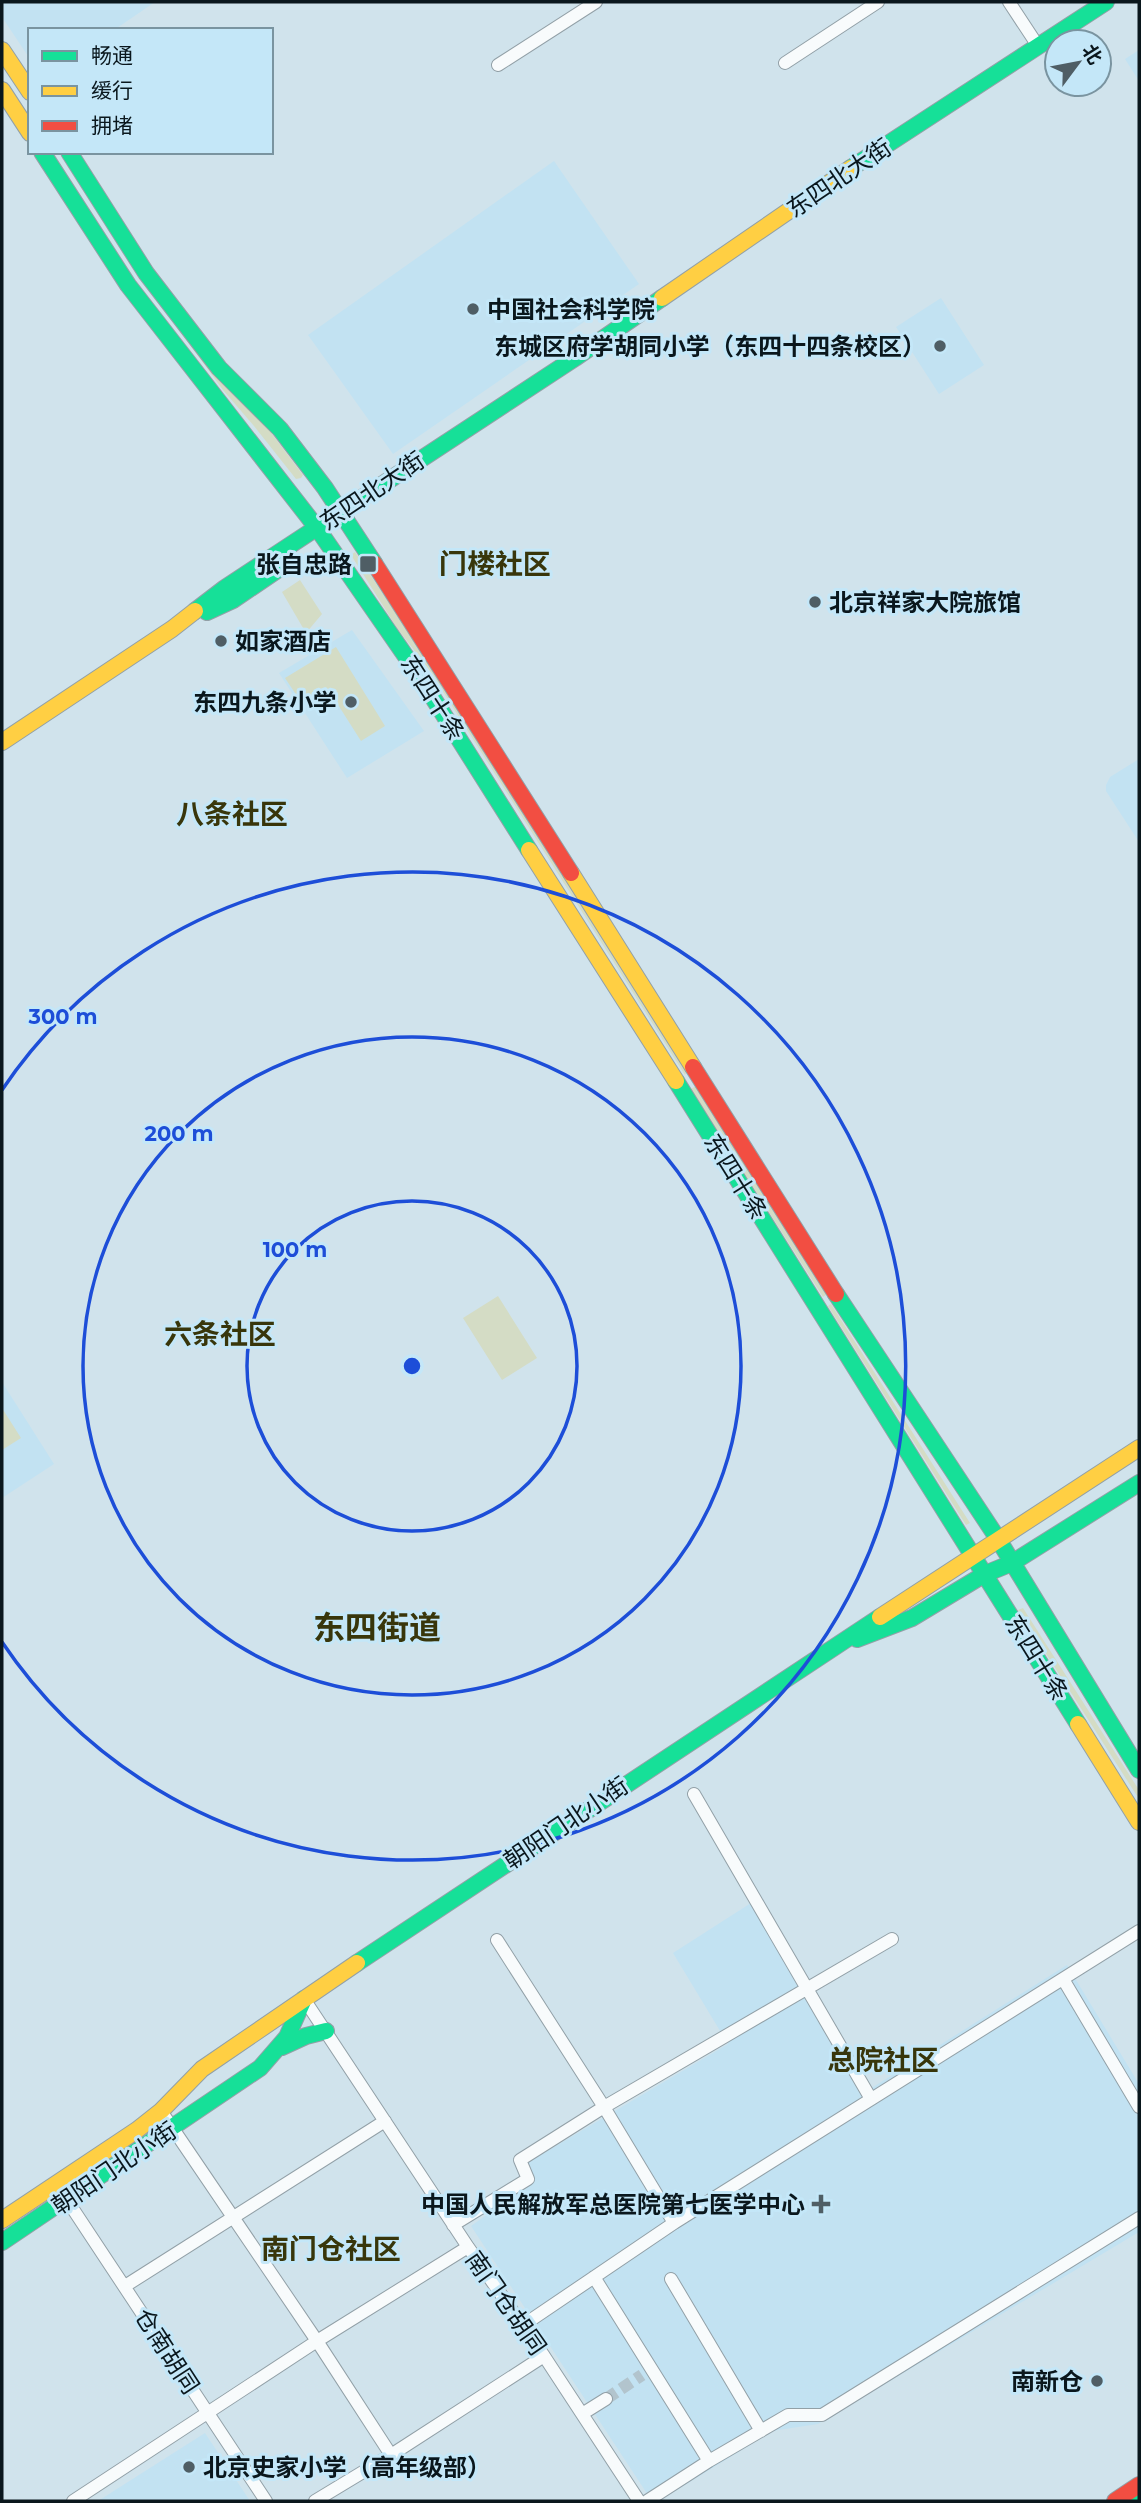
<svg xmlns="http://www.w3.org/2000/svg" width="1141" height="2503" viewBox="0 0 1141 2503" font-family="Montserrat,'Noto Sans SC',sans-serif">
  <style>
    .built { fill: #c2e2f2 }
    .green { fill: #d4dcc5 }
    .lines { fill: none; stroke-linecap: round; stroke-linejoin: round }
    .street-tunnel { stroke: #b2c4cd; stroke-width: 12; stroke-dasharray: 12 6; stroke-linecap: butt }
    .street-casing { stroke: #92a0a7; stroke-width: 14 }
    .fast-casing { stroke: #92a0a7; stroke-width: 18 }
    .slow-casing { stroke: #92a0a7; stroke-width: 18 }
    .jam-casing { stroke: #92a0a7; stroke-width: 18 }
    .street { stroke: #f8fbfc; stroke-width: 12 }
    .fast { stroke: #16e098; stroke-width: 16 }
    .slow { stroke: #ffcf43; stroke-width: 16 }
    .jam { stroke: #f24e42; stroke-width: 16 }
    .ring { fill: none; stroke: #1d4ed8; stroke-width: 3.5 }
    .poi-dot { fill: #4f5e65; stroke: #c4e7f8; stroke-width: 2.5 }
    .labels { text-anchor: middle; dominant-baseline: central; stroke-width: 6; stroke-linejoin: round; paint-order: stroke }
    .street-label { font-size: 24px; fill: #0a171d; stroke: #c4e7f8 }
    .poi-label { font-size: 24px; font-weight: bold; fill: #0a171d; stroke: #c4e7f8; text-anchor: end }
    .quarter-label { font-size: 28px; font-weight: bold; fill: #38360b; stroke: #c4e7f8 }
    .district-label { font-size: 32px; font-weight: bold; fill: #38360b; stroke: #c4e7f8 }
    .centre { fill: #1d4ed8; stroke: #c4e7f8; stroke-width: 3.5 }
    .ring-label { font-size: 21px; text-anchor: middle; font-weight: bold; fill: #1d4ed8; stroke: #c4e7f8; stroke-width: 6; stroke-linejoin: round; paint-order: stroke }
  </style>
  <rect width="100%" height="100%" fill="#d0e3ec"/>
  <path class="built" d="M 2,2 L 155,2 L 114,30 L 30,30 L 30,59 L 2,17 Z
    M 1139,50 L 1139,81 L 1125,59 Z
    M 554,161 L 639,284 L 393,454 L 308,335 Z
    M 941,298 L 984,365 L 939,394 L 896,327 Z
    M 352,630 L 424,731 L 347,778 L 279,673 Z
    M 1139,759 L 1139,842 L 1106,791 L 1106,785 L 1110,777 Z
    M 2,1382 L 54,1464 L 2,1498 Z
    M 751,1903 L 862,2094 L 1067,1965 L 1139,2084 L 1139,2232 L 818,2424 L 772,2431 L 659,2501 L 652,2501 L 471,2226 L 533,2182 L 527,2163 L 728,2044 L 673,1953 Z
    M 205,2433 L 250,2501 L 98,2501 Z"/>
  <path class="green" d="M 168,315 L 266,426 L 303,475 L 301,478 L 296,479 L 254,426 L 223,390 Z
    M 355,552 L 442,682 L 687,1071 L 685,1075 L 430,671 L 397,628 L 351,555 Z
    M 300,580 L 322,614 L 306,633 L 282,592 Z
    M 336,647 L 385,726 L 361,741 L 328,689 L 303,705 L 285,678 Z
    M 696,1086 L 827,1294 L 823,1297 L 691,1089 Z
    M 498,1296 L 537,1358 L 502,1380 L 463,1318 Z
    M 831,1304 L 970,1523 L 966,1525 L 828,1306 Z
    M 2,1408 L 21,1438 L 2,1450 Z
    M 1023,1608 L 1139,1790 L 1139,1799 L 1018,1610 Z"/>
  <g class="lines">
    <path class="street-tunnel" d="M 606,2399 L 642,2375"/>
    <g class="street-casing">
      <path id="street" d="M 1009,2 L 1038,46
        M 785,63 L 878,2
        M 498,65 L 596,2
        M 694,1794 L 871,2099
        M 497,1940 L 604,2107 L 674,2223
        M 1063,1979 L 1139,2107
        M 304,1999 L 468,2247 L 544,2356 L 639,2501
        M 161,2111 L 317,2341 L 391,2455
        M 67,2200 L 266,2501
        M 453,2225 L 528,2179 L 520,2160 L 604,2107 L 892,1939
        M 594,2277 L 709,2461
        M 671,2279 L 761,2431
        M 125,2286 L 385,2121
        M 522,2326 L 674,2223 L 1139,1931
        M 582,2414 L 606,2399
        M 73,2501 L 317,2341 L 468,2247
        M 315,2501 L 391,2455 L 544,2356
        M 647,2501 L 709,2461 L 788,2415 L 822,2415 L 1139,2218"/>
    </g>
    <g class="fast-casing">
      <path id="fast" d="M 42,152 L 128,285 L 317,528 L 418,674 L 529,850
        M 69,152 L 146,273 L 219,368 L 280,429 L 325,488 L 374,563
        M 851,168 L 1106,2
        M 195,611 L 225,588 L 575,358 L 662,298
        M 207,612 L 233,600 L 289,562
        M 676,1081 L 1078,1724
        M 836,1294 L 998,1539 L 1139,1770
        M 857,1639 L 912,1618 L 985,1574 L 1012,1563 L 1139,1483
        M 357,1963 L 880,1617
        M 282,2047 L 306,2036 L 326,2031
        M 2,2242 L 260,2068 L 287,2037 L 304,1999
        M 1135,2501 L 1139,2499"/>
    </g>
    <g class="slow-casing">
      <path id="slow" d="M 2,50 L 30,92
        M 2,90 L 30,133
        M 662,298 L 851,168
        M 2,742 L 172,629 L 195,611
        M 529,850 L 676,1081
        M 571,873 L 693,1067
        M 880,1617 L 1139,1448
        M 1078,1724 L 1139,1822
        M 2,2220 L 137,2130 L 161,2111 L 202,2069 L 357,1963"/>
    </g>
    <g class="jam-casing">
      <path id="jam" d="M 374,563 L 571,873
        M 693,1067 L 836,1294
        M 1115,2501 L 1139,2485"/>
    </g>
    <use href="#street" class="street"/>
    <use href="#fast" class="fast"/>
    <use href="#slow" class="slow"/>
    <use href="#jam" class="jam"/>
  </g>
  <g class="ring">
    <circle cx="412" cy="1366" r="165"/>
    <circle cx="412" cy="1366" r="329"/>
    <path d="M2 1090A494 494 0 1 1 2 1642"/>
  </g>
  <g class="poi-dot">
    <circle cx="473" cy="309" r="7"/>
    <circle cx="940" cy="346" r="7"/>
    <rect x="359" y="555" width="18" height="18" rx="3.5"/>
    <circle cx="815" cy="602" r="7"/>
    <circle cx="221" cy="641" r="7"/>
    <circle cx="351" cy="702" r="7"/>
    <path d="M817.5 2193.5h7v7h7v7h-7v7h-7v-7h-7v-7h7z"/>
    <circle cx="1097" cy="2381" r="7"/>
    <circle cx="189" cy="2467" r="7"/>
  </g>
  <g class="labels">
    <g class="street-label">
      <text transform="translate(839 178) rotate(-34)">东四北大街</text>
      <text transform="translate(372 491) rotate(-34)">东四北大街</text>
      <text transform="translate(433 698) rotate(57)">东四十条</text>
      <text transform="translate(736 1177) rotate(58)">东四十条</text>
      <text transform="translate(1037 1658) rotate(58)">东四十条</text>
      <text transform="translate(566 1823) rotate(-34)">朝阳门北小街</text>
      <text transform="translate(114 2168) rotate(-34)">朝阳门北小街</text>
      <text transform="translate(506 2303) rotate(55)">南门仓胡同</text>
      <text transform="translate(167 2351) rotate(57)">仓南胡同</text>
    </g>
    <g class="poi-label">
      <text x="487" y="309" text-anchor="start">中国社会科学院</text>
      <text x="926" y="346">东城区府学胡同小学（东四十四条校区）</text>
      <text x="352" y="564">张自忠路</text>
      <text x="829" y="602" text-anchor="start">北京祥家大院旅馆</text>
      <text x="235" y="641" text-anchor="start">如家酒店</text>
      <text x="337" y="702">东四九条小学</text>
      <text x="805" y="2204">中国人民解放军总医院第七医学中心</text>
      <text x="1083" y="2381">南新仓</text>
      <text x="203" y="2467" text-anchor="start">北京史家小学（高年级部）</text>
    </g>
    <g class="quarter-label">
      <text x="495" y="564">门楼社区</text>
      <text x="232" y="814">八条社区</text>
      <text x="220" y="1334">六条社区</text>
      <text x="883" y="2060">总院社区</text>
      <text x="331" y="2249">南门仓社区</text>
    </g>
    <g class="district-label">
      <text x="377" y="1627">东四街道</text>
    </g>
  </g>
  <circle cx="412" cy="1366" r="10" class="centre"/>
  <g class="ring-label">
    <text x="63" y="1024">300 m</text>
    <text x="179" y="1141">200 m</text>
    <text x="295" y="1257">100 m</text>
  </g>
  <rect width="1141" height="2503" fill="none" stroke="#0a171d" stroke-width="7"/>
  <rect x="28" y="28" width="245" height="126" fill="#c4e7f8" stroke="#7a94a0" stroke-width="2"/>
  <rect x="42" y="51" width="35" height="10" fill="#16e098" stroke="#7a94a0" stroke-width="2"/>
  <text x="91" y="63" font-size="21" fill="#0a171d">畅通</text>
  <rect x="42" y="86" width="35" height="10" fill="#ffcf43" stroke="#7a94a0" stroke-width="2"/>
  <text x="91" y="98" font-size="21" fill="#0a171d">缓行</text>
  <rect x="42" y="121" width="35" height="10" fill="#f24e42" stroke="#7a94a0" stroke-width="2"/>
  <text x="91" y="133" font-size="21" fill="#0a171d">拥堵</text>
  <g transform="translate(1078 63) rotate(58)"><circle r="33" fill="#c4e7f8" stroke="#7a94a0" stroke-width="2"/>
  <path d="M0-5L12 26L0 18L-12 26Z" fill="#4f5e65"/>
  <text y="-10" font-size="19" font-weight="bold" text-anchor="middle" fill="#0a171d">北</text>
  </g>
</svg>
